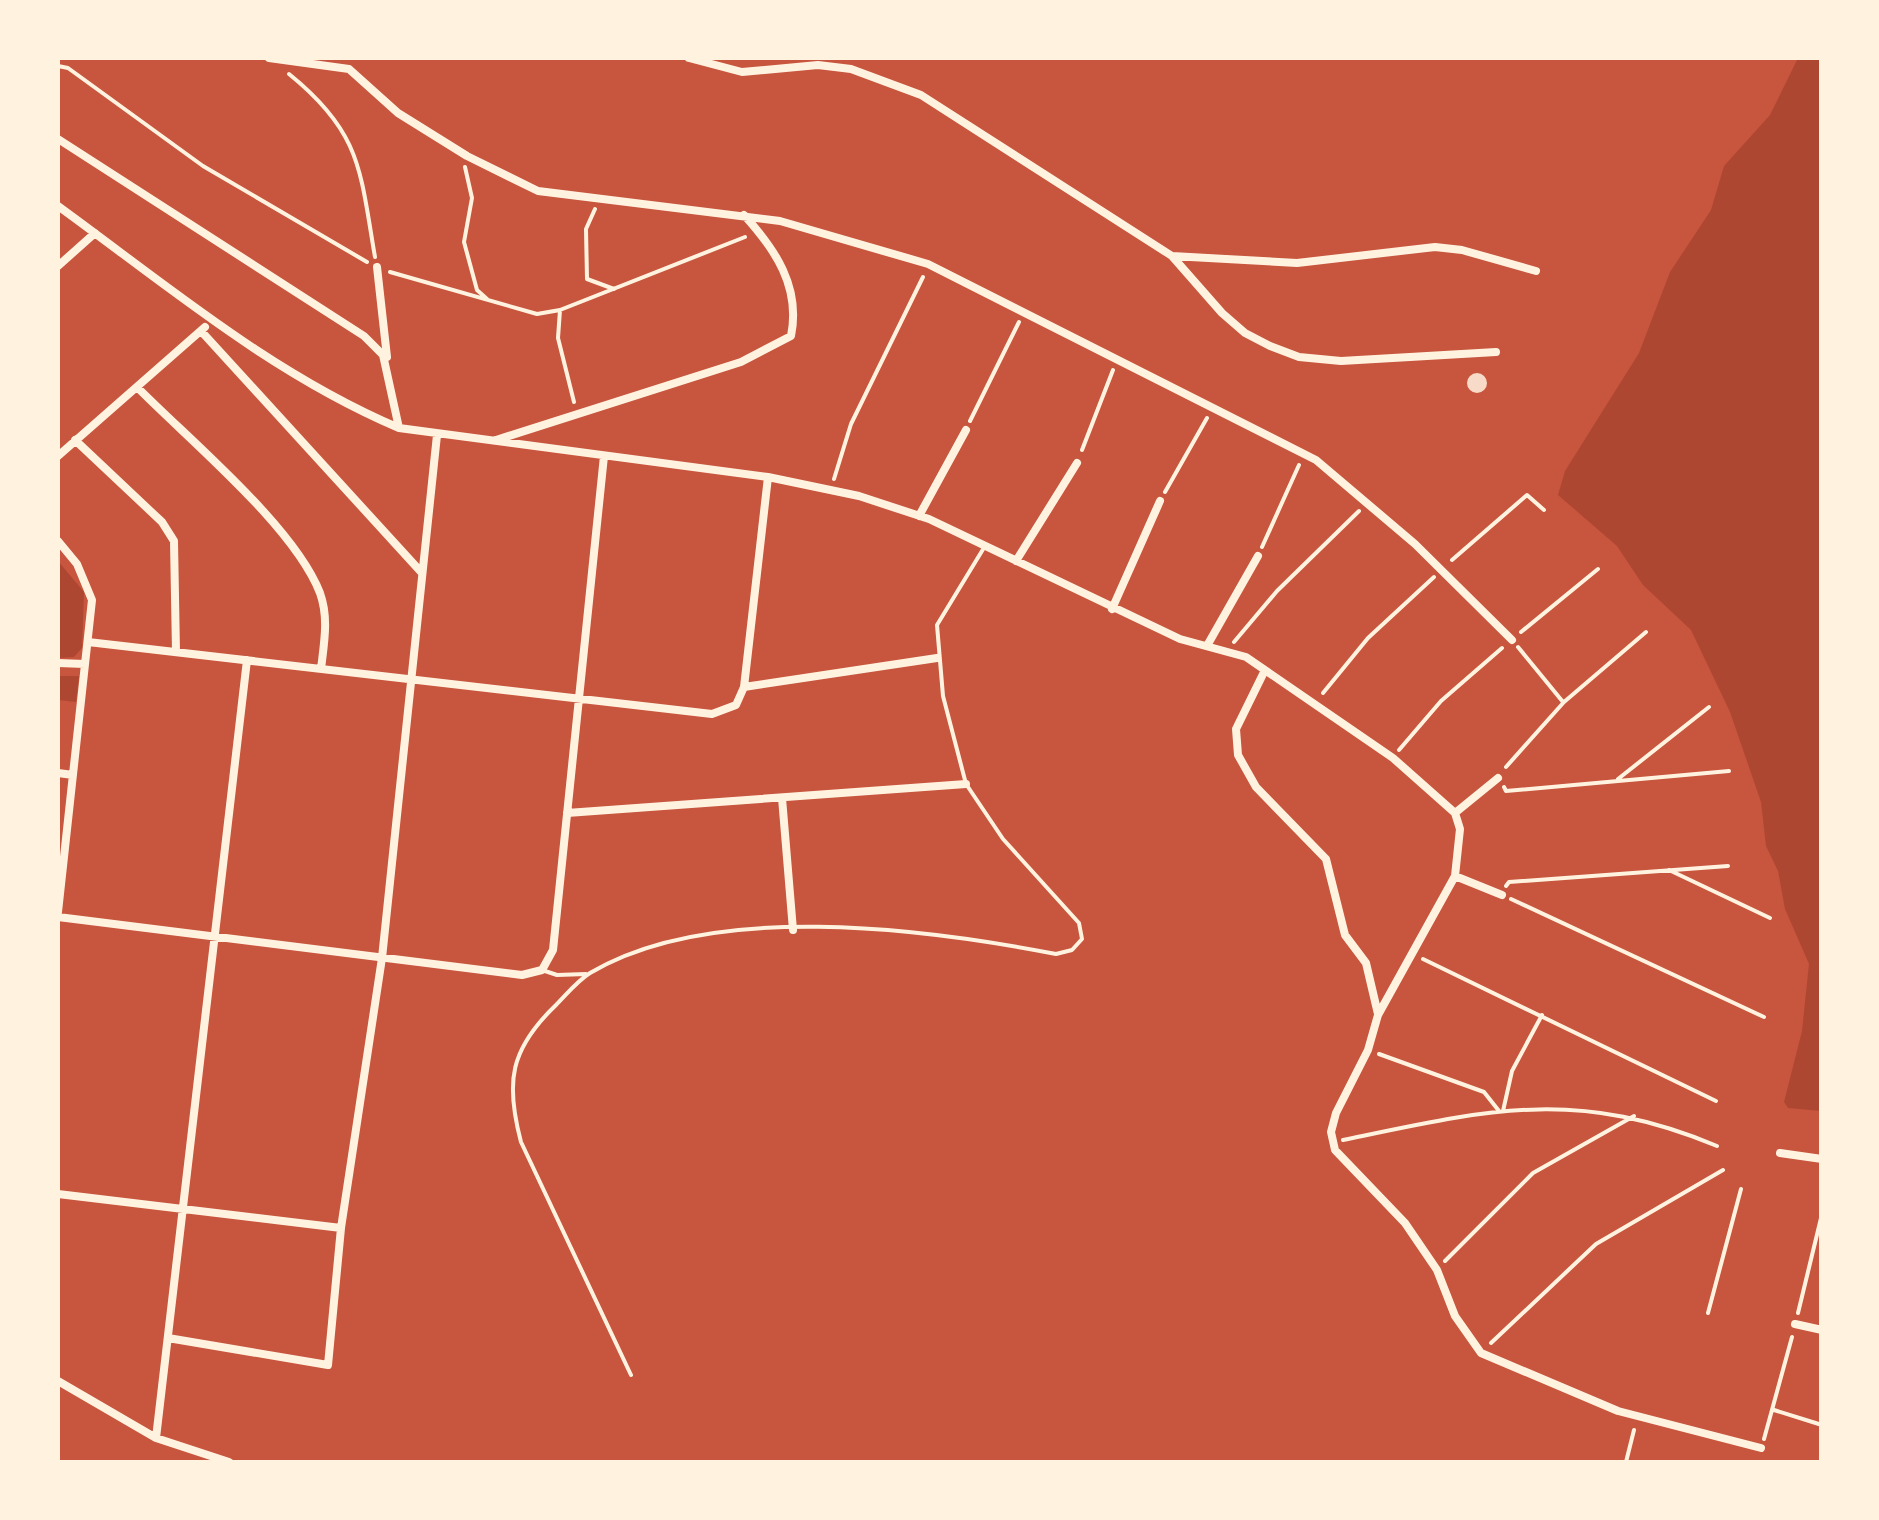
<svg xmlns="http://www.w3.org/2000/svg" width="1879" height="1520" viewBox="0 0 1879 1520" font-family="'Golos Text',sans-serif">
  <style>
    .green { fill: #ae4732 }
    .building { fill: #f7dbc8 }
    .lines { fill: none; stroke-linecap: round; stroke-linejoin: round }
    .path { stroke: #fff3e0; stroke-width: 4 }
    .service { stroke: #fff3e0; stroke-width: 4 }
    .minor { stroke: #fff3e0; stroke-width: 8 }
  </style>
  <rect width="100%" height="100%" fill="#c8553d"/>
  <path class="green" d="M 1798,58 L 1822,58 L 1821,1111 L 1788,1108 L 1784,1102 L 1802,1031 L 1809,964 L 1785,909 L 1778,871 L 1766,846 L 1761,802 L 1730,712 L 1691,630 L 1643,585 L 1617,546 L 1558,495 L 1565,471 L 1639,353 L 1670,272 L 1711,210 L 1724,166 L 1770,115 Z
    M 58,561 L 84,592 L 82,648 L 74,657 L 58,658 Z
    M 58,676 L 79,676 L 76,702 L 58,700 Z"/>
  <path class="building" d="M1467 383a10 10 0 1 1 20 0a10 10 0 1 1-20 0Z"/>
  <g class="lines">
    <path class="path" d="M 58,66 L 68,68 L 203,166 L 367,262
      M 289,74 C 362,133 360,171 375,257
      M 465,167 L 472,198 L 464,242 L 477,290 L 487,299
      M 595,209 L 586,229 L 587,279 L 614,289
      M 390,272 L 537,314 L 560,310 L 745,237
      M 560,310 L 558,338 L 574,402
      M 970,421 L 1019,322
      M 1082,450 L 1113,370
      M 834,479 L 851,424 L 923,277
      M 1165,492 L 1207,418
      M 1262,547 L 1299,465
      M 1452,560 L 1527,495 L 1544,510
      M 1521,632 L 1598,569
      M 1234,642 L 1277,591 L 1359,511
      M 1518,647 L 1563,702
      M 1323,693 L 1368,638 L 1434,577
      M 1399,750 L 1441,701 L 1502,648
      M 1506,767 L 1564,702 L 1646,632
      M 1618,779 L 1709,707
      M 1504,787 L 1506,791 L 1729,771
      M 1669,870 L 1770,918
      M 1506,886 L 1509,882 L 1728,866
      M 1511,899 L 1764,1017
      M 1423,959 L 1716,1101
      M 1379,1054 L 1484,1092 L 1499,1111
      M 1503,1111 L 1512,1071 L 1542,1015
      M 1343,1140 C 1487,1110 1575,1087 1717,1146
      M 1445,1261 L 1533,1173 L 1634,1116
      M 1708,1313 L 1741,1189
      M 1798,1313 L 1822,1214
      M 1491,1343 L 1596,1244 L 1723,1170
      M 1774,1410 L 1822,1425
      M 1764,1439 L 1792,1337
      M 1626,1462 L 1634,1430"/>
    <path class="service" d="M 542,970 L 557,975 L 586,974
      M 631,1375 L 521,1142 C 505,1082 510,1049 556,1005 C 566,995 577,981 590,973 C 711,901 922,928 1056,954 L 1072,950 L 1082,939 L 1079,923 L 1003,839 L 966,784 L 943,696 L 937,625 L 985,546"/>
    <path class="minor" d="M 269,58 L 349,69 L 398,113 L 467,156 L 538,191 L 780,221 L 928,264 L 1316,460 L 1415,544 L 1512,640
      M 689,58 L 742,72 L 818,65 L 851,69 L 921,95 L 1172,256 L 1222,313 L 1245,333 L 1270,346 L 1299,357 L 1341,361 L 1496,352
      M 58,139 L 364,336 L 383,355 L 399,428
      M 58,206 C 168,286 272,374 399,428 L 768,477 L 859,496 L 929,519 L 1180,639 L 1246,657 L 1393,758 L 1455,813 L 1460,829 L 1455,876 L 1378,1015 L 1368,1050 L 1336,1113 L 1331,1132 L 1335,1150 L 1405,1223 L 1437,1270 L 1455,1316 L 1481,1353 L 1618,1411 L 1761,1448
      M 1172,256 L 1297,263 L 1435,247 L 1462,250 L 1536,271
      M 58,266 L 95,233
      M 377,267 L 387,357
      M 201,331 L 422,573
      M 137,387 C 189,440 294,526 320,593 C 329,618 324,643 321,669
      M 75,440 L 162,522 L 174,541 L 176,652
      M 496,440 L 741,362 L 791,336 C 801,287 775,249 744,215
      M 58,456 L 205,327
      M 919,516 L 966,430
      M 58,541 L 77,564 L 92,600 L 58,912
      M 1016,561 L 1077,463
      M 1112,609 L 1160,501
      M 88,642 L 712,714 L 736,705 L 744,687 L 768,477
      M 1208,644 L 1258,556
      M 58,663 L 85,664
      M 1265,670 L 1236,729 L 1238,755 L 1256,787 L 1326,859 L 1345,935 L 1366,963 L 1378,1014
      M 744,687 L 937,658
      M 58,773 L 73,775
      M 782,798 L 793,930
      M 567,813 L 966,784
      M 1455,813 L 1498,778
      M 1455,876 L 1502,895
      M 58,917 L 522,975 L 542,970 L 553,950 L 604,456
      M 1780,1153 L 1822,1159
      M 58,1194 L 341,1228
      M 1795,1324 L 1822,1330
      M 168,1338 L 328,1365 L 341,1228 L 382,958 L 437,435
      M 58,1381 L 156,1438 L 229,1462
      M 156,1438 L 247,660"/>
  </g>
  <rect width="1879" height="1520" fill="none" stroke="#fff3e0" stroke-width="120"/>
</svg>
